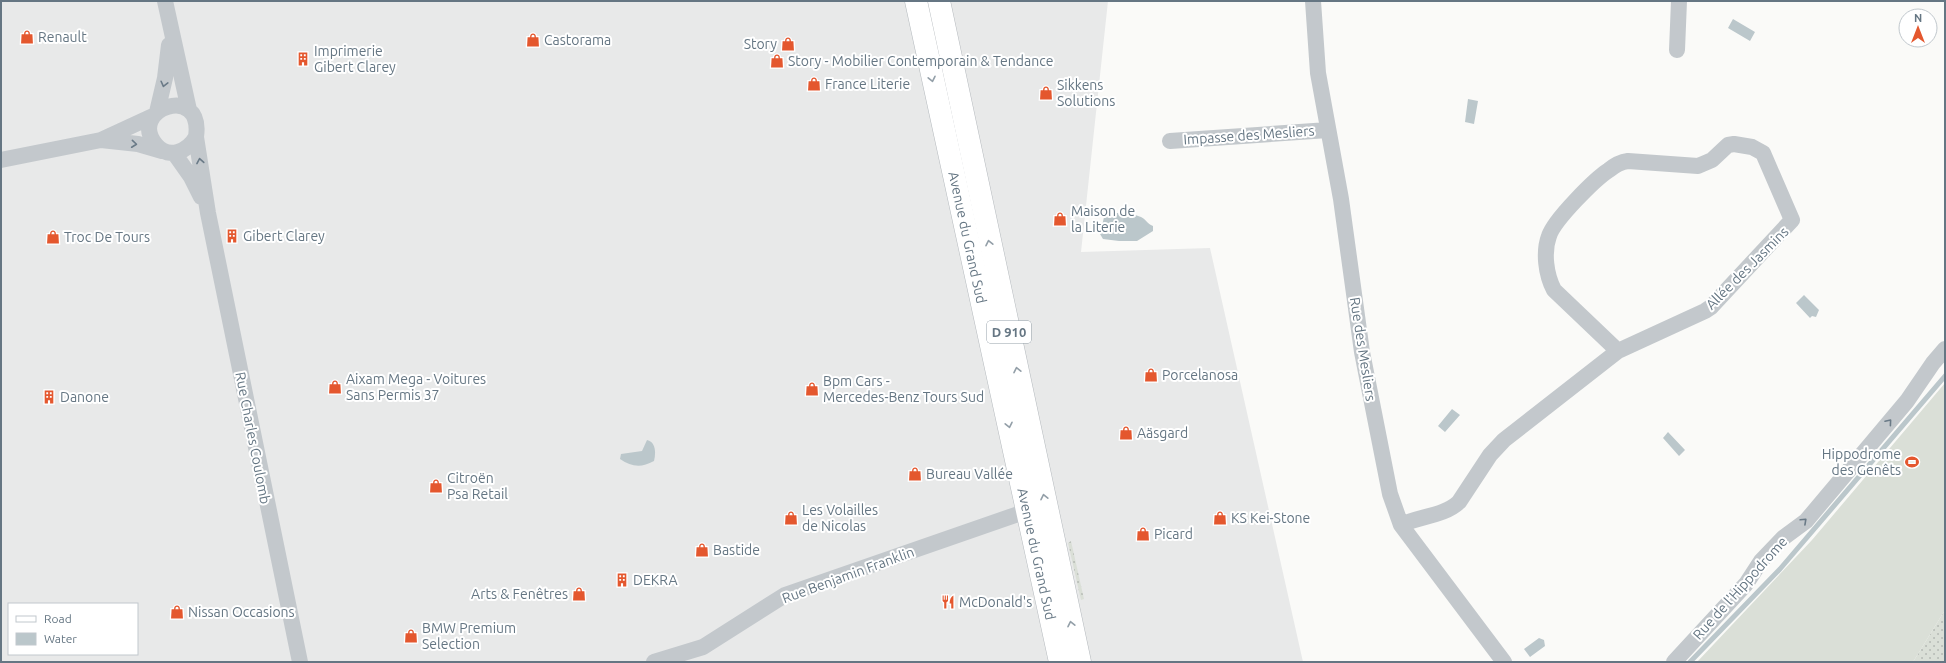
<svg xmlns="http://www.w3.org/2000/svg" width="1946" height="663" viewBox="0 0 1946 663" font-family="Ubuntu,sans-serif">
  <style>
    .built { fill: #e8e9e9; fill-rule: evenodd }
    .grass { fill: url(#grass-dots) }
    .garden { fill: #dadfd7 }
    .water { fill: #bbc7cb }
    .lines { fill: none; stroke-linecap: round; stroke-linejoin: round }
    .stream { stroke: #bbc7cb; stroke-width: 5 }
    .primary-casing { stroke: #b5babe; stroke-width: 23 }
    .minor { stroke: #c3c8cc; stroke-width: 16 }
    .primary { stroke: #fff; stroke-width: 22 }
    .oneway { stroke: #939fa8 }
    .oneway2 { stroke: #6a7a87 }
    .labels { text-anchor: middle; dominant-baseline: central; stroke-width: 4; stroke-linejoin: round; paint-order: stroke }
    .shield { fill: #fff; stroke: #939fa8; stroke-width: 1 }
    .shield-label { font-size: 13px; font-weight: bold; fill: #657683 }
    .poi-label { font-size: 14px; fill: #657683; stroke: #fff; text-anchor: start }
    .street-label { font-size: 14px; fill: #657683; stroke: #fff }
  </style>
  <defs>
    <pattern id="grass-dots" width="8" height="8" patternUnits="userSpaceOnUse"><rect width="8" height="8" fill="#dadfd7"/><path d="M2 2h.1M6 6h.1" fill="none" stroke="#b4b9b4" stroke-width="1.8" stroke-linecap="round"/></pattern>
  </defs>
  <rect width="100%" height="100%" fill="#fafaf8"/>
  <path class="built" d="M 1,1 L 1108,1 L 1081,252 L 1210,248 L 1303,662 L 1,662 ZM 9,604 L 137,604 L 137,654 L 9,654 Z"/>
  <path class="grass" d="M 1071,541 L 1084,599 L 1081,600 L 1068,543 Z
    M 1945,610 L 1945,662 L 1913,662 Z"/>
  <path class="garden" d="M 1945,383 L 1945,610 L 1913,662 L 1697,662 L 1812,540 Z"/>
  <path class="water" d="M 1733,19 L 1755,32 L 1750,41 L 1728,28 Z
    M 1468,99 L 1478,101 L 1474,124 L 1465,122 Z
    M 1105,213 C 1116,213 1131,212 1141,217 C 1146,219 1147,224 1153,226 L 1153,231 L 1137,241 L 1119,241 L 1103,239 L 1100,234 Z
    M 1804,295 L 1819,310 L 1816,317 L 1812,316 L 1810,318 L 1796,303 Z
    M 1452,409 L 1460,415 L 1445,432 L 1438,426 Z
    M 1668,432 L 1685,450 L 1679,456 L 1663,438 Z
    M 647,440 C 656,442 656,453 654,461 C 641,468 632,467 620,459 L 621,454 L 642,451 Z
    M 1539,638 L 1544,640 L 1545,646 L 1530,657 L 1524,649 Z"/>
  <g class="lines">
    <path class="stream" d="M 1690,662 L 1780,569 L 1945,376"/>
    <g class="primary-casing">
      <g id="primary">
        <path id="s1" d="M 916,1 L 1060,662"/>
        <path d="M 939,1 L 1080,662"/>
      </g>
    </g>
    <path class="minor" d="M 165,1 L 189,110
      M 1313,1 L 1318,73 L 1341,199 L 1362,352 L 1390,494 L 1401,525 L 1504,662
      M 1677,50 L 1679,1
      M 157,112 L 165,78 L 169,45
      M 196,137 C 188,151 169,160 156,145 C 126,109 204,82 196,137 L 208,213 L 300,662
      M 101,140 L 138,144 L 162,151
      M 1170,141 L 1328,130
      M 174,153 L 191,177 L 201,197
      M 1,160 L 101,140 L 153,116
      M 1401,525 C 1420,516 1444,516 1459,502 L 1490,455 L 1504,440 L 1618,351 L 1705,311 L 1711,307 L 1792,220 L 1763,153 L 1752,147 L 1734,144 L 1728,145 L 1712,160 L 1698,166 L 1628,161 C 1621,162 1615,165 1609,170 C 1595,179 1554,220 1549,236 C 1543,252 1546,275 1554,290 L 1618,351
      M 654,662 L 703,647 L 785,595 L 1027,511
      M 1674,662 L 1746,584 L 1761,561 L 1783,538 L 1806,521 L 1907,401 L 1933,363 L 1945,349"/>
    <use href="#primary" class="primary"/>
  </g>
  <defs><path id="oneway-chevron" d="M-2-3.5L2.5 0L-2 3.5" fill="none" stroke-width="1.6" stroke-linecap="round" stroke-linejoin="round"/></defs>
  <g class="oneway">
    <use href="#oneway-chevron" transform="translate(932 79) rotate(78)"/>
    <use href="#oneway-chevron" transform="translate(989 243) rotate(-102)"/>
    <use href="#oneway-chevron" transform="translate(1017 370) rotate(-102)"/>
    <use href="#oneway-chevron" transform="translate(1009 425) rotate(78)"/>
    <use href="#oneway-chevron" transform="translate(1044 497) rotate(-102)"/>
    <use href="#oneway-chevron" transform="translate(1071 624) rotate(-102)"/>
  </g>
  <g class="oneway2">
    <use href="#oneway-chevron" transform="translate(164 84) rotate(104)"/>
    <use href="#oneway-chevron" transform="translate(134 144) rotate(6)"/>
    <use href="#oneway-chevron" transform="translate(200 161) rotate(-100)"/>
    <use href="#oneway-chevron" transform="translate(1889 422) rotate(-50)"/>
    <use href="#oneway-chevron" transform="translate(1804 521) rotate(-43)"/>
  </g>
  <defs>
    <g id="shop-bare" transform="scale(1.08)"><path d="M-5-2.5h2.3a2.7 3.5 0 0 1 5.4 0H5L5.5 6h-11ZM-1.5-2.5h3a1.5 2.3 0 0 0-3 0Z" fill="#e4572e" stroke="#fff" stroke-width="2.5" paint-order="stroke"/></g>
    <g id="building-bare" transform="scale(1.08)"><path d="M-4-6H4V6H1V3H-1V6H-4ZM-2.5-4.3h1.7v1.8h-1.7ZM.8-4.3h1.7v1.8H.8ZM-2.5-1h1.7V.8h-1.7ZM.8-1h1.7V.8H.8Z" fill="#e4572e" stroke="#fff" stroke-width="2.5" paint-order="stroke"/></g>
    <g id="stadium-bare" transform="scale(1.08)"><path d="M0-5a6.5 5 0 1 0 0 10a6.5 5 0 1 0 0-10ZM-3.5-1.8h7v3.6h-7Z" fill="#e4572e" stroke="#fff" stroke-width="2.5" paint-order="stroke"/></g>
    <g id="restaurant-bare" transform="scale(1.08)"><path d="M-5-6h1v4h1v-4h1v4h1v-4h1v5L-1.5 .5V6h-2V.5L-5-1ZM5-6V6H3V1.5H1.5Q1.5-4 5-6Z" fill="#e4572e" stroke="#fff" stroke-width="2.5" paint-order="stroke"/></g>
  </defs>
  <g fill-rule="evenodd">
    <use href="#shop-bare" x="27" y="37"/>
    <use href="#shop-bare" x="533" y="40"/>
    <use href="#shop-bare" x="788" y="44"/>
    <use href="#building-bare" x="303" y="59"/>
    <use href="#shop-bare" x="777" y="61"/>
    <use href="#shop-bare" x="814" y="84"/>
    <use href="#shop-bare" x="1046" y="93"/>
    <use href="#shop-bare" x="1060" y="219"/>
    <use href="#building-bare" x="232" y="236"/>
    <use href="#shop-bare" x="53" y="237"/>
    <use href="#shop-bare" x="1151" y="375"/>
    <use href="#shop-bare" x="335" y="387"/>
    <use href="#shop-bare" x="812" y="389"/>
    <use href="#building-bare" x="49" y="397"/>
    <use href="#shop-bare" x="1126" y="433"/>
    <use href="#stadium-bare" x="1912" y="462"/>
    <use href="#shop-bare" x="915" y="474"/>
    <use href="#shop-bare" x="436" y="486"/>
    <use href="#shop-bare" x="791" y="518"/>
    <use href="#shop-bare" x="1220" y="518"/>
    <use href="#shop-bare" x="1143" y="534"/>
    <use href="#shop-bare" x="702" y="550"/>
    <use href="#building-bare" x="622" y="580"/>
    <use href="#shop-bare" x="579" y="594"/>
    <use href="#restaurant-bare" x="948" y="602"/>
    <use href="#shop-bare" x="177" y="612"/>
    <use href="#shop-bare" x="411" y="636"/>
  </g>
  <g class="labels">
    <rect class="shield" x="987" y="321" width="44" height="22" rx="3"/>
    <g class="shield-label">
      <text x="1009" y="332">D 910</text>
    </g>
    <g class="poi-label">
      <text x="38" y="37">Renault</text>
      <text x="544" y="40">Castorama</text>
      <text x="777" y="44" text-anchor="end">Story</text>
      <text x="314" y="51">Imprimerie<tspan x="314" dy="16">Gibert Clarey</tspan></text>
      <text x="788" y="61">Story - Mobilier Contemporain &amp; Tendance</text>
      <text x="825" y="84">France Literie</text>
      <text x="1057" y="85">Sikkens<tspan x="1057" dy="16">Solutions</tspan></text>
      <text x="1071" y="211">Maison de<tspan x="1071" dy="16">la Literie</tspan></text>
      <text x="243" y="236">Gibert Clarey</text>
      <text x="64" y="237">Troc De Tours</text>
      <text x="1162" y="375">Porcelanosa</text>
      <text x="346" y="379">Aixam Mega - Voitures<tspan x="346" dy="16">Sans Permis 37</tspan></text>
      <text x="823" y="381">Bpm Cars -<tspan x="823" dy="16">Mercedes-Benz Tours Sud</tspan></text>
      <text x="60" y="397">Danone</text>
      <text x="1137" y="433">Aäsgard</text>
      <text x="1901" y="454" text-anchor="end">Hippodrome<tspan x="1901" dy="16">des Genêts</tspan></text>
      <text x="926" y="474">Bureau Vallée</text>
      <text x="447" y="478">Citroën<tspan x="447" dy="16">Psa Retail</tspan></text>
      <text x="802" y="510">Les Volailles<tspan x="802" dy="16">de Nicolas</tspan></text>
      <text x="1231" y="518">KS Kei-Stone</text>
      <text x="1154" y="534">Picard</text>
      <text x="713" y="550">Bastide</text>
      <text x="633" y="580">DEKRA</text>
      <text x="568" y="594" text-anchor="end">Arts &amp; Fenêtres</text>
      <text x="959" y="602">McDonald's</text>
      <text x="188" y="612">Nissan Occasions</text>
      <text x="422" y="628">BMW Premium<tspan x="422" dy="16">Selection</tspan></text>
    </g>
    <g class="street-label">
      <text transform="translate(1249 135) rotate(-4)">Impasse des Mesliers</text>
      <text stroke="none"><textPath href="#s1" startOffset="242">Avenue du Grand Sud</textPath></text>
      <text transform="translate(1747 268) rotate(-45)">Allée des Jasmins</text>
      <text transform="translate(1363 349) rotate(81)">Rue des Mesliers</text>
      <text transform="translate(253 438) rotate(79)">Rue Charles Coulomb</text>
      <text stroke="none"><textPath href="#s1" startOffset="566">Avenue du Grand Sud</textPath></text>
      <text transform="translate(848 575) rotate(-20)">Rue Benjamin Franklin</text>
      <text transform="translate(1740 588) rotate(-48)">Rue de l'Hippodrome</text>
    </g>
  </g>
  <rect width="1946" height="663" fill="none" stroke="#657683" stroke-width="4"/>
  <rect x="8" y="603" width="130" height="52" fill="#ffffff" stroke="#c1c8cd"/>
  <rect x="16" y="616" width="20" height="6" fill="#ffffff" stroke="#c1c8cd"/>
  <text x="44" y="623" font-size="12" fill="#657683">Road</text>
  <rect x="16" y="633" width="20" height="12" fill="#bbc7cb" stroke="#c1c8cd"/>
  <text x="44" y="643" font-size="12" fill="#657683">Water</text>
  <g transform="translate(1918 28)"><circle r="19" fill="#ffffff" stroke="#c1c8cd"/>
  <path d="M0-3L7 15L0 10L-7 15Z" fill="#e4572e"/>
  <text y="-6" font-size="11" font-weight="bold" text-anchor="middle" fill="#657683">N</text>
  </g>
</svg>
